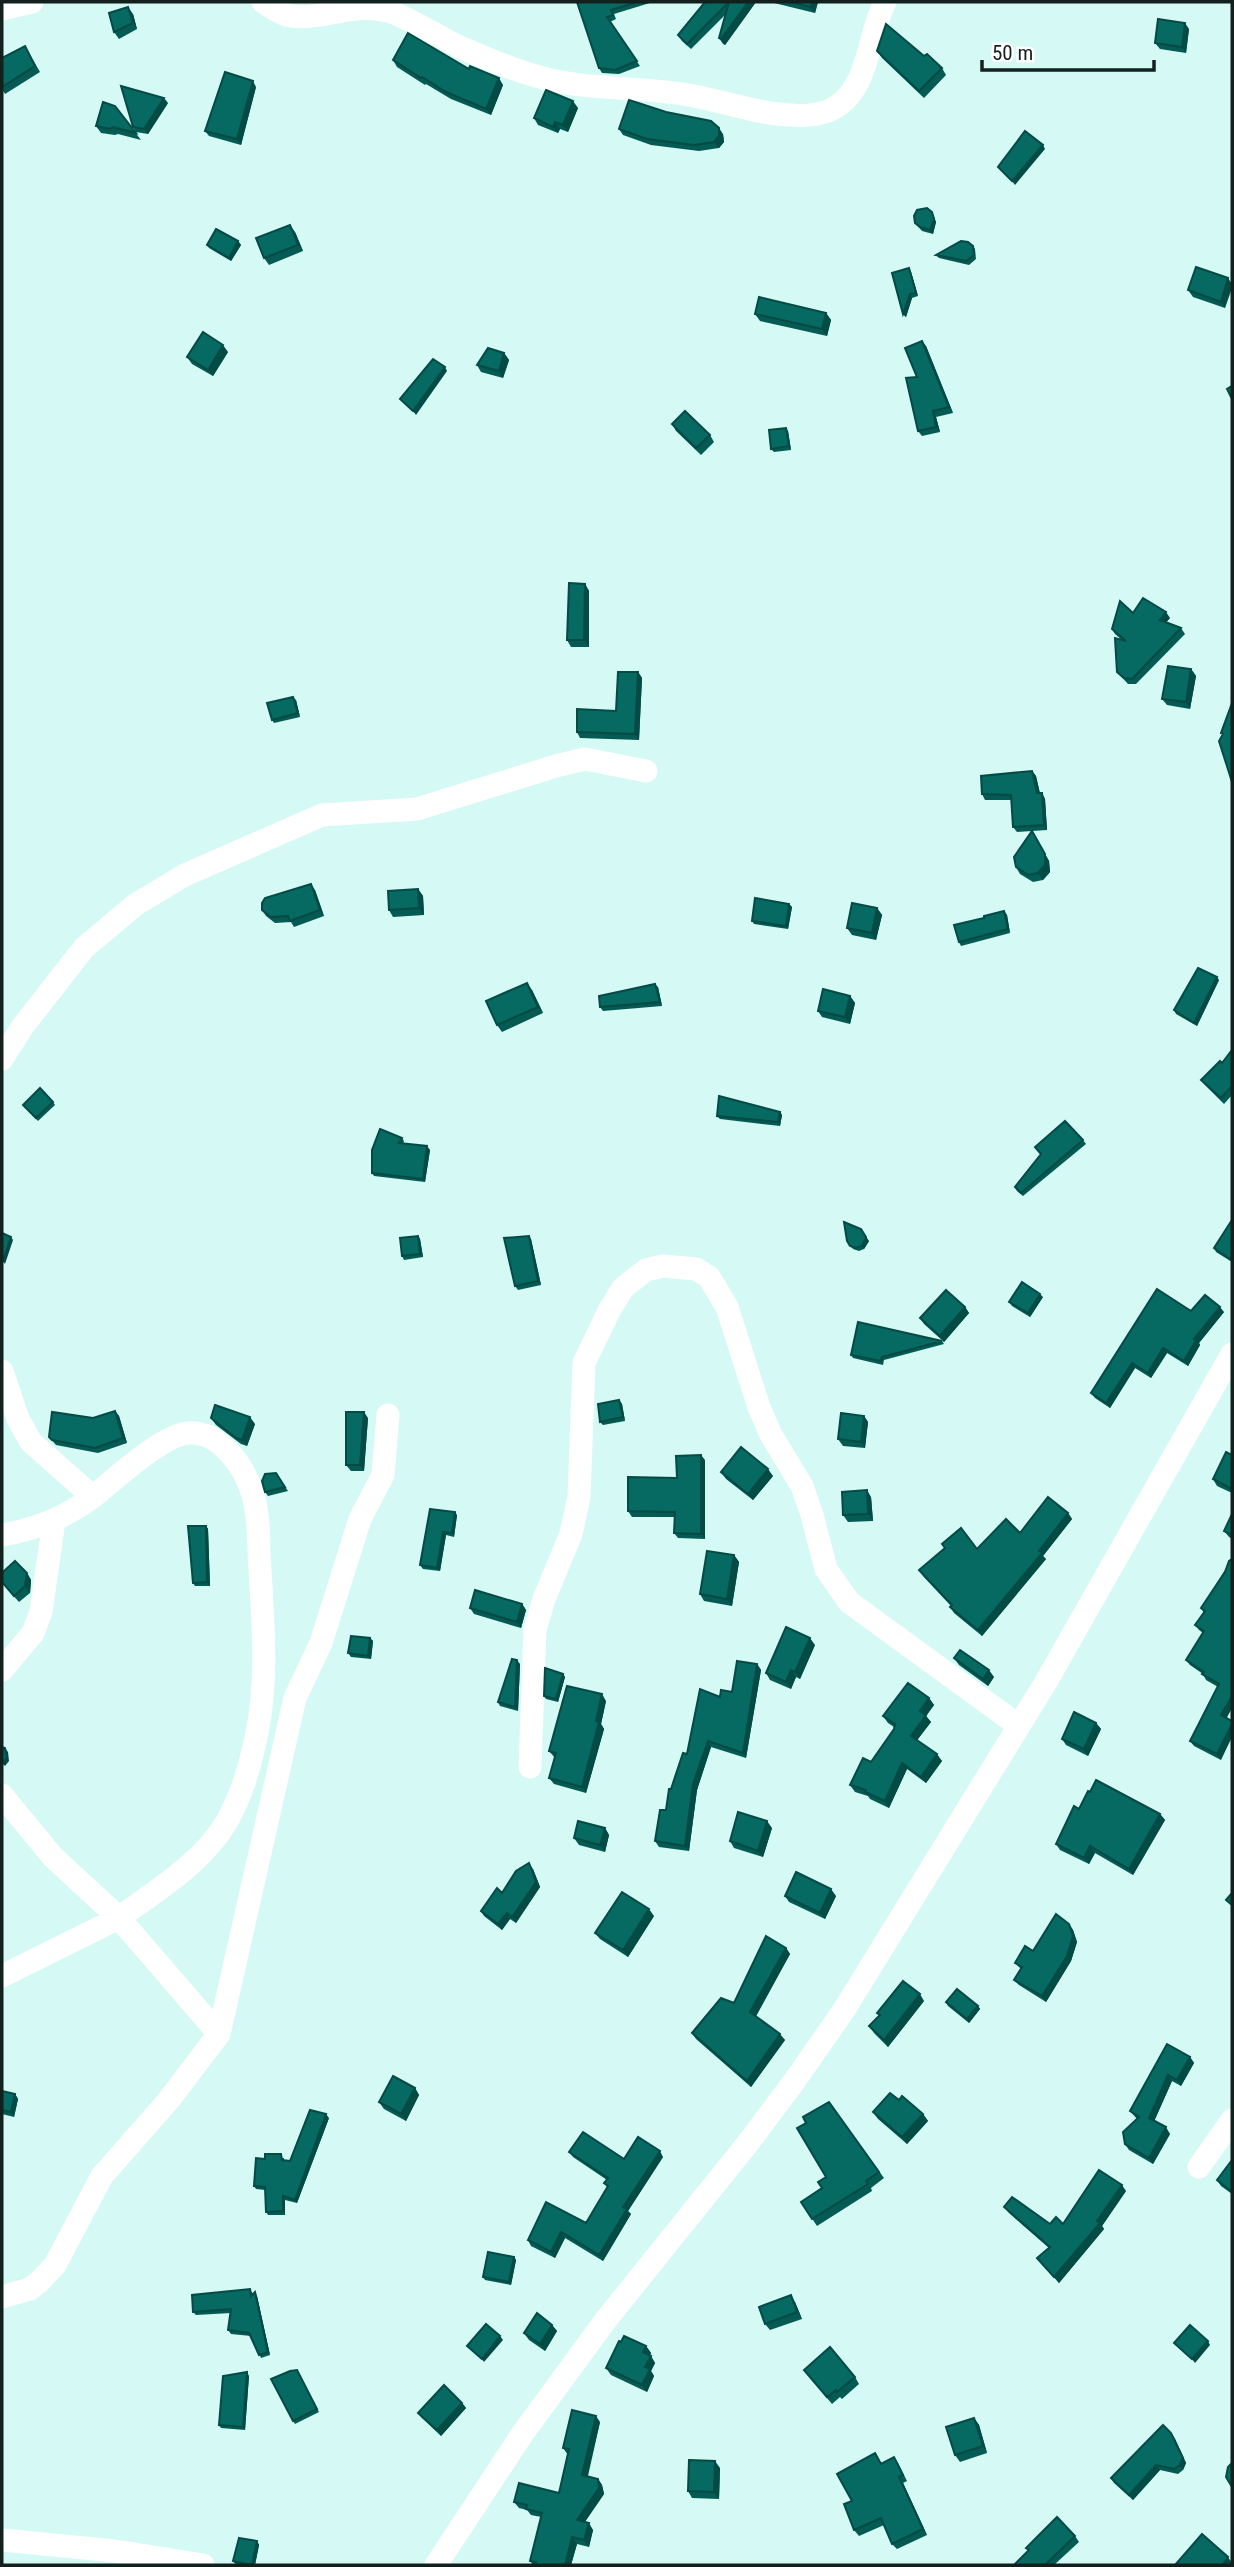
<svg xmlns="http://www.w3.org/2000/svg" width="1234" height="2567" viewBox="0 0 1234 2567" font-family="'Roboto Condensed',sans-serif">
  <style>
    .lines { fill: none; stroke-linecap: round; stroke-linejoin: round }
    .minor { stroke: #fff; stroke-width: 23 }
    .wall { fill: #055b54 }
    .shaded-wall { fill: #044a45 }
    .building { fill: #066a62; stroke: #044a45; stroke-width: 2 }
  </style>
  <rect width="100%" height="100%" fill="#d5f9f4"/>
  <g class="lines">
    <path class="minor" d="M 263,2 C 270,6 278,12 286,15 C 320,23 352,0 391,12 C 415,21 438,37 462,48 C 485,58 511,69 536,76 C 585,91 638,86 688,95 C 719,100 762,115 792,115 C 804,116 817,115 828,111 C 870,94 867,36 885,2
      M 2,9 L 32,2
      M 2,1059 L 23,1026 L 84,948 L 135,905 L 185,875 L 322,815 L 417,809 L 556,766 L 585,759 L 646,771
      M 2,1371 L 18,1419 L 31,1442 L 93,1497 C 114,1480 163,1434 189,1433 C 220,1431 245,1467 253,1495 C 260,1519 258,1544 260,1569 C 263,1624 268,1678 257,1733 C 251,1763 242,1796 226,1823 C 201,1864 157,1890 119,1918 L 53,1857 L 2,1795
      M 2,1535 C 37,1529 64,1518 93,1497
      M 2,1670 L 33,1633 L 41,1612 L 54,1521
      M 530,1767 L 535,1630 L 544,1599 L 571,1534 L 579,1497 L 584,1363 L 609,1311 L 623,1288 L 646,1270 L 663,1266 L 696,1269 L 709,1277 L 727,1307 L 759,1407 L 771,1435 L 802,1486 L 812,1515 L 826,1569 L 849,1602 L 1019,1726
      M 2,1976 L 119,1918 L 219,2034
      M 1199,2167 L 1232,2120
      M 2,2297 L 30,2289 L 40,2281 L 55,2265 L 102,2176 L 168,2101 L 219,2034 L 295,1698 L 321,1643 L 360,1519 L 383,1475 L 388,1415
      M 2,2540 L 115,2551 L 203,2565
      M 436,2565 L 523,2433 L 605,2321 L 748,2143 L 793,2083 L 844,2010 L 1046,1682 L 1232,1354"/>
  </g>
  <path class="wall" d="M 577,2 L 653,2 L 614,14 L 616,19 L 610,22 L 640,66 L 619,74 L 602,73 L 599,68 Z
    M 705,2 L 756,2 L 725,45 L 723,44 L 719,38 L 725,15 L 691,49 L 682,41 L 678,35 Z
    M 770,2 L 818,2 L 815,13 Z
    M 133,14 L 137,29 L 119,39 L 114,32 Z
    M 1189,29 L 1186,53 L 1160,49 L 1155,43 Z
    M 25,46 L 40,72 L 5,94 L 2,89 L 2,56 L 2,57 Z
    M 877,51 L 924,56 L 942,68 L 946,75 L 924,98 L 882,58 Z
    M 393,60 L 469,69 L 503,85 L 491,115 L 451,99 L 426,84 L 425,85 L 397,67 Z
    M 256,87 L 241,145 L 209,136 L 205,131 Z
    M 168,103 L 148,134 L 136,132 L 133,127 Z
    M 115,106 L 141,140 L 118,134 L 115,135 L 101,133 L 96,126 Z
    M 578,108 L 568,132 L 560,129 L 558,133 L 538,125 L 534,118 Z
    M 619,129 L 723,134 L 724,142 L 719,148 L 699,151 L 651,145 L 623,135 Z
    M 932,212 L 936,222 L 933,234 L 922,231 L 915,223 Z
    M 295,232 L 303,251 L 269,265 L 264,258 Z
    M 238,241 L 241,245 L 231,261 L 209,248 L 207,245 Z
    M 973,246 L 975,249 L 976,259 L 969,265 L 939,258 L 936,255 Z
    M 909,268 L 911,272 L 918,296 L 912,298 L 906,317 L 903,314 Z
    M 1228,278 L 1225,308 L 1193,297 L 1188,290 Z
    M 826,313 L 831,320 L 827,336 L 760,321 L 755,314 Z
    M 926,346 L 953,413 L 936,417 L 940,432 L 922,436 L 918,431 L 917,377 Z
    M 228,352 L 213,376 L 192,364 L 187,357 Z
    M 504,353 L 509,360 L 503,378 L 481,372 L 477,365 Z
    M 672,424 L 710,435 L 714,442 L 701,455 L 676,431 Z
    M 788,431 L 791,450 L 774,452 L 771,449 Z
    M 585,584 L 589,591 L 589,647 L 571,647 L 567,640 Z
    M 1133,613 L 1170,618 L 1166,622 L 1181,628 L 1185,634 L 1136,684 L 1128,684 L 1117,672 L 1122,640 L 1115,634 L 1112,629 Z
    M 1191,669 L 1196,676 L 1190,709 L 1167,705 L 1162,699 Z
    M 638,672 L 642,678 L 639,740 L 580,738 L 577,732 L 616,711 Z
    M 296,700 L 300,717 L 274,723 L 272,720 Z
    M 1032,771 L 1036,776 L 1040,793 L 1042,793 L 1045,799 L 1047,830 L 1032,831 L 1049,861 L 1050,872 L 1043,880 L 1033,882 L 1020,874 L 1016,867 L 1032,831 L 1017,832 L 1013,827 L 1011,800 L 985,800 L 982,794 Z
    M 418,889 L 423,896 L 424,915 L 393,917 L 389,910 Z
    M 315,890 L 324,916 L 294,927 L 291,922 L 275,923 L 266,916 L 262,910 Z
    M 789,904 L 792,907 L 788,929 L 754,924 L 752,921 Z
    M 877,908 L 882,915 L 876,940 L 852,935 L 847,928 Z
    M 1004,911 L 1007,915 L 1010,933 L 961,946 L 959,942 L 984,918 Z
    M 1219,980 L 1197,1026 L 1176,1014 L 1174,1010 Z
    M 658,987 L 662,1006 L 603,1011 L 600,1007 Z
    M 532,990 L 543,1013 L 502,1032 L 497,1025 Z
    M 850,996 L 855,1003 L 850,1024 L 822,1017 L 818,1011 Z
    M 1232,1050 L 1232,1095 L 1224,1104 L 1205,1085 L 1201,1080 L 1222,1063 Z
    M 53,1102 L 55,1105 L 38,1121 L 23,1105 Z
    M 780,1112 L 782,1115 L 780,1126 L 720,1119 L 717,1116 Z
    M 402,1138 L 404,1141 L 403,1144 L 430,1150 L 425,1182 L 374,1176 L 372,1173 Z
    M 1083,1140 L 1086,1144 L 1023,1196 L 1017,1191 L 1015,1187 Z
    M 1232,1220 L 1232,1262 L 1216,1252 L 1214,1248 Z
    M 418,1236 L 420,1239 L 423,1257 L 404,1260 L 402,1256 Z
    M 531,1239 L 541,1285 L 518,1290 L 515,1286 Z
    M 847,1241 L 869,1241 L 864,1249 L 859,1251 L 853,1249 Z
    M 1043,1297 L 1030,1317 L 1012,1306 L 1009,1302 Z
    M 965,1307 L 969,1313 L 944,1342 L 924,1324 L 920,1318 Z
    M 1191,1311 L 1224,1312 L 1199,1343 L 1200,1345 L 1188,1366 L 1167,1353 L 1151,1378 L 1135,1368 L 1110,1408 L 1095,1398 L 1091,1393 Z
    M 942,1341 L 944,1344 L 884,1360 L 883,1365 L 853,1358 L 851,1355 Z
    M 619,1400 L 622,1404 L 625,1421 L 603,1425 L 600,1422 Z
    M 115,1411 L 119,1416 L 127,1443 L 98,1453 L 56,1445 L 49,1437 L 93,1418 Z
    M 864,1416 L 868,1422 L 865,1448 L 843,1446 L 838,1439 Z
    M 211,1418 L 255,1424 L 247,1446 L 241,1444 L 216,1425 Z
    M 368,1418 L 364,1471 L 351,1471 L 346,1465 Z
    M 1232,1455 L 1232,1493 L 1217,1486 L 1213,1479 Z
    M 705,1460 L 705,1539 L 678,1538 L 674,1533 L 675,1517 L 632,1517 L 628,1511 Z
    M 721,1472 L 773,1476 L 753,1500 L 726,1479 Z
    M 276,1473 L 288,1491 L 268,1496 L 265,1492 Z
    M 871,1497 L 873,1521 L 848,1522 L 843,1515 Z
    M 430,1509 L 457,1515 L 454,1537 L 446,1535 L 440,1571 L 423,1569 L 420,1565 Z
    M 1068,1513 L 1072,1519 L 1043,1556 L 1046,1559 L 982,1636 L 954,1613 L 950,1607 L 951,1606 L 923,1576 L 919,1570 L 1020,1533 Z
    M 1232,1514 L 1232,1539 L 1229,1537 L 1224,1531 Z
    M 206,1526 L 208,1529 L 210,1586 L 195,1586 L 193,1583 Z
    M 734,1555 L 739,1562 L 732,1606 L 704,1601 L 700,1594 Z
    M 1232,1559 L 1232,1708 L 1226,1718 L 1221,1760 L 1194,1746 L 1190,1741 L 1218,1687 L 1206,1680 L 1203,1674 L 1190,1665 L 1186,1660 L 1203,1633 L 1199,1630 L 1195,1625 L 1204,1613 L 1201,1608 Z
    M 2,1573 L 27,1573 L 31,1580 L 30,1593 L 19,1602 L 2,1583 Z
    M 522,1604 L 526,1610 L 521,1628 L 474,1614 L 470,1608 Z
    M 370,1638 L 373,1641 L 371,1659 L 351,1657 L 348,1653 Z
    M 815,1645 L 800,1679 L 796,1677 L 791,1689 L 770,1680 L 766,1673 Z
    M 954,1658 L 994,1677 L 988,1686 L 959,1665 Z
    M 520,1664 L 518,1711 L 500,1706 L 498,1702 Z
    M 757,1664 L 761,1670 L 746,1758 L 711,1747 L 697,1790 L 689,1851 L 659,1847 L 655,1841 L 666,1810 L 671,1789 L 687,1754 L 720,1697 L 732,1692 Z
    M 563,1674 L 565,1677 L 558,1702 L 546,1699 L 544,1696 Z
    M 929,1698 L 934,1705 L 926,1716 L 931,1722 L 917,1740 L 942,1761 L 926,1783 L 907,1769 L 889,1808 L 870,1799 L 868,1796 L 855,1792 L 850,1785 L 871,1762 L 894,1729 L 894,1727 L 888,1723 L 883,1716 Z
    M 606,1701 L 601,1724 L 604,1729 L 586,1793 L 554,1784 L 549,1778 L 555,1758 L 549,1751 Z
    M 1096,1723 L 1101,1729 L 1088,1756 L 1066,1745 L 1062,1739 Z
    M 1090,1792 L 1160,1814 L 1165,1820 L 1133,1875 L 1095,1853 L 1089,1864 L 1060,1850 L 1056,1844 Z
    M 605,1828 L 609,1835 L 605,1852 L 579,1845 L 574,1838 Z
    M 772,1828 L 763,1857 L 734,1848 L 730,1841 Z
    M 533,1869 L 540,1887 L 516,1923 L 510,1919 L 502,1930 L 484,1916 L 481,1911 Z
    M 785,1896 L 836,1896 L 825,1919 L 789,1902 Z
    M 654,1916 L 628,1957 L 600,1939 L 595,1933 Z
    M 1069,1924 L 1073,1930 L 1077,1942 L 1071,1961 L 1046,2002 L 1019,1985 L 1014,1980 L 1021,1969 L 1015,1963 L 1033,1951 Z
    M 786,1948 L 790,1954 L 756,2016 L 785,2040 L 751,2087 L 696,2039 L 692,2033 L 734,2003 Z
    M 924,2001 L 888,2047 L 874,2033 L 869,2026 L 879,2015 L 877,2013 Z
    M 946,2002 L 978,2006 L 980,2009 L 969,2023 L 948,2006 Z
    M 1167,2044 L 1190,2057 L 1194,2063 L 1181,2086 L 1172,2081 L 1154,2121 L 1170,2134 L 1153,2164 L 1129,2150 L 1125,2144 L 1137,2119 L 1130,2111 Z
    M 415,2088 L 419,2095 L 406,2121 L 384,2109 L 379,2102 Z
    M 2,2091 L 15,2094 L 18,2099 L 14,2117 L 2,2114 Z
    M 899,2100 L 923,2114 L 928,2121 L 907,2144 L 878,2119 L 873,2112 Z
    M 829,2102 L 884,2178 L 871,2188 L 872,2191 L 817,2226 L 801,2202 L 822,2188 L 826,2177 L 806,2123 Z
    M 329,2118 L 297,2203 L 285,2200 L 285,2215 L 268,2215 L 266,2212 L 265,2190 L 256,2189 L 254,2186 L 265,2159 L 284,2158 L 284,2160 L 290,2161 Z
    M 569,2152 L 624,2159 L 663,2157 L 628,2211 L 631,2214 L 603,2261 L 565,2238 L 555,2258 L 531,2246 L 528,2240 L 586,2223 L 607,2187 L 604,2183 L 607,2180 L 573,2157 Z
    M 1232,2160 L 1232,2194 L 1221,2186 L 1217,2180 Z
    M 1126,2191 L 1102,2226 L 1104,2229 L 1059,2283 L 1037,2258 L 1049,2248 L 1009,2213 L 1004,2207 L 1050,2224 L 1063,2224 Z
    M 514,2257 L 516,2260 L 511,2285 L 485,2280 L 483,2277 Z
    M 250,2289 L 253,2294 L 257,2296 L 270,2355 L 261,2358 L 251,2336 L 231,2334 L 228,2330 L 231,2313 L 196,2315 L 193,2312 Z
    M 795,2302 L 802,2319 L 770,2330 L 765,2324 Z
    M 552,2325 L 557,2331 L 545,2351 L 529,2340 L 524,2333 Z
    M 621,2342 L 646,2346 L 651,2353 L 650,2355 L 655,2363 L 651,2371 L 654,2376 L 647,2392 L 611,2375 L 606,2368 Z
    M 804,2370 L 855,2377 L 859,2384 L 842,2399 L 840,2397 L 832,2404 Z
    M 299,2374 L 319,2412 L 295,2424 L 293,2421 Z
    M 249,2376 L 245,2430 L 221,2428 L 219,2425 Z
    M 462,2403 L 466,2408 L 441,2436 L 422,2418 L 418,2413 Z
    M 974,2418 L 979,2425 L 987,2453 L 960,2462 L 955,2455 Z
    M 600,2422 L 588,2476 L 598,2479 L 602,2485 L 604,2494 L 585,2522 L 593,2530 L 589,2547 L 577,2544 L 571,2565 L 533,2565 L 530,2561 L 541,2517 L 531,2515 L 527,2510 L 519,2508 L 514,2502 L 559,2493 L 568,2455 L 563,2448 Z
    M 1171,2433 L 1175,2439 L 1186,2463 L 1183,2470 L 1178,2474 L 1160,2470 L 1133,2500 L 1114,2483 L 1111,2478 Z
    M 875,2453 L 881,2464 L 894,2457 L 898,2463 L 907,2481 L 903,2483 L 927,2535 L 897,2549 L 892,2544 L 884,2525 L 859,2536 L 854,2530 L 852,2501 Z
    M 720,2468 L 719,2499 L 692,2498 L 688,2491 Z
    M 1075,2536 L 1079,2542 L 1054,2565 L 1014,2565 L 1028,2551 L 1026,2548 Z
    M 257,2541 L 259,2545 L 255,2565 L 236,2565 L 233,2561 Z"/>
  <path class="shaded-wall" d="M 748,2 L 756,2 L 725,45 L 721,39 Z
    M 812,2 L 818,2 L 815,13 L 811,7 Z
    M 128,7 L 133,14 L 137,29 L 133,23 Z
    M 1185,23 L 1189,29 L 1186,53 L 1182,47 Z
    M 499,78 L 503,85 L 491,115 L 486,109 Z
    M 253,81 L 256,87 L 241,145 L 237,139 Z
    M 164,98 L 168,103 L 148,134 L 144,129 Z
    M 573,101 L 578,108 L 568,132 L 563,125 Z
    M 555,122 L 560,129 L 558,133 L 553,127 Z
    M 719,128 L 723,134 L 724,142 L 719,148 L 714,142 Z
    M 1043,145 L 1045,149 L 1015,185 L 1012,181 Z
    M 932,212 L 936,222 L 933,234 L 930,230 Z
    M 290,225 L 295,232 L 303,251 L 298,245 Z
    M 238,241 L 241,245 L 231,261 L 229,258 Z
    M 909,268 L 911,272 L 918,296 L 916,293 Z
    M 1228,278 L 1232,284 L 1232,288 L 1225,308 L 1221,302 Z
    M 910,294 L 912,298 L 906,317 L 903,314 Z
    M 826,313 L 831,320 L 827,336 L 822,329 Z
    M 922,341 L 926,346 L 953,413 L 949,407 Z
    M 223,345 L 228,352 L 213,376 L 208,370 Z
    M 504,353 L 509,360 L 503,378 L 499,371 Z
    M 445,367 L 447,371 L 416,415 L 413,411 Z
    M 933,411 L 936,417 L 940,432 L 936,427 Z
    M 786,428 L 788,431 L 791,450 L 789,446 Z
    M 585,584 L 589,591 L 589,647 L 584,640 Z
    M 1166,612 L 1170,618 L 1164,625 L 1160,620 Z
    M 1191,669 L 1196,676 L 1190,709 L 1186,702 Z
    M 638,672 L 642,678 L 639,740 L 635,734 Z
    M 293,697 L 296,700 L 300,717 L 298,713 Z
    M 1032,771 L 1036,776 L 1041,799 L 1037,793 Z
    M 1042,793 L 1045,799 L 1047,830 L 1044,825 Z
    M 1032,831 L 1049,861 L 1050,872 L 1043,880 L 1038,873 Z
    M 311,884 L 315,890 L 324,916 L 320,910 Z
    M 418,889 L 423,896 L 424,915 L 419,908 Z
    M 789,904 L 792,907 L 788,929 L 786,926 Z
    M 877,908 L 882,915 L 876,940 L 872,933 Z
    M 1004,911 L 1007,915 L 1010,933 L 1008,929 Z
    M 1217,977 L 1219,980 L 1197,1026 L 1194,1023 Z
    M 527,983 L 532,990 L 543,1013 L 538,1007 Z
    M 655,984 L 658,987 L 662,1006 L 660,1002 Z
    M 850,996 L 855,1003 L 850,1024 L 845,1017 Z
    M 780,1112 L 782,1115 L 780,1126 L 778,1122 Z
    M 427,1146 L 430,1150 L 425,1182 L 423,1179 Z
    M 861,1229 L 869,1241 L 864,1249 L 862,1246 Z
    M 418,1236 L 420,1239 L 423,1257 L 420,1254 Z
    M 529,1236 L 531,1239 L 541,1285 L 538,1281 Z
    M 11,1237 L 13,1240 L 5,1264 L 3,1261 Z
    M 1040,1294 L 1043,1297 L 1030,1317 L 1028,1313 Z
    M 965,1307 L 969,1313 L 944,1342 L 940,1336 Z
    M 1220,1307 L 1224,1312 L 1199,1343 L 1200,1345 L 1188,1366 L 1184,1361 L 1194,1339 Z
    M 1163,1348 L 1167,1353 L 1151,1378 L 1148,1373 Z
    M 1132,1363 L 1135,1368 L 1110,1408 L 1106,1403 Z
    M 619,1400 L 622,1404 L 625,1421 L 623,1417 Z
    M 115,1411 L 119,1416 L 127,1443 L 123,1438 Z
    M 364,1412 L 368,1418 L 364,1471 L 360,1465 Z
    M 864,1416 L 868,1422 L 865,1448 L 861,1442 Z
    M 250,1417 L 255,1424 L 247,1446 L 242,1440 Z
    M 701,1455 L 705,1460 L 705,1539 L 701,1534 Z
    M 768,1469 L 773,1476 L 753,1500 L 748,1494 Z
    M 867,1490 L 871,1497 L 873,1521 L 868,1514 Z
    M 455,1512 L 457,1515 L 454,1537 L 452,1533 Z
    M 1068,1513 L 1072,1519 L 1043,1556 L 1046,1559 L 982,1636 L 978,1630 Z
    M 206,1526 L 208,1529 L 210,1586 L 207,1582 Z
    M 443,1532 L 446,1535 L 440,1571 L 437,1568 Z
    M 734,1555 L 739,1562 L 732,1606 L 727,1599 Z
    M 27,1573 L 31,1580 L 30,1593 L 25,1586 Z
    M 522,1604 L 526,1610 L 521,1628 L 517,1622 Z
    M 370,1638 L 373,1641 L 371,1659 L 368,1656 Z
    M 810,1638 L 815,1645 L 800,1679 L 795,1672 Z
    M 517,1660 L 520,1664 L 518,1711 L 515,1707 Z
    M 757,1664 L 761,1670 L 746,1758 L 743,1753 Z
    M 791,1670 L 796,1677 L 791,1689 L 786,1682 Z
    M 989,1670 L 994,1677 L 988,1686 L 983,1679 Z
    M 563,1674 L 565,1677 L 558,1702 L 556,1699 Z
    M 602,1694 L 606,1701 L 601,1724 L 604,1729 L 586,1793 L 582,1787 Z
    M 1232,1696 L 1232,1708 L 1225,1721 L 1221,1715 Z
    M 929,1698 L 934,1705 L 926,1716 L 931,1722 L 915,1743 L 911,1736 L 920,1711 Z
    M 1096,1723 L 1101,1729 L 1088,1756 L 1084,1749 Z
    M 1232,1724 L 1232,1737 L 1221,1760 L 1217,1754 Z
    M 708,1741 L 711,1747 L 697,1790 L 689,1851 L 685,1846 L 693,1784 Z
    M 5,1748 L 8,1752 L 9,1761 L 5,1766 L 2,1763 Z
    M 937,1754 L 942,1761 L 926,1783 L 921,1777 Z
    M 902,1763 L 907,1769 L 889,1808 L 885,1801 Z
    M 1160,1814 L 1165,1820 L 1133,1875 L 1129,1869 Z
    M 767,1821 L 772,1828 L 763,1857 L 758,1851 Z
    M 605,1828 L 609,1835 L 605,1852 L 600,1845 Z
    M 1090,1846 L 1095,1853 L 1089,1864 L 1084,1858 Z
    M 529,1863 L 533,1869 L 540,1887 L 516,1923 L 512,1917 Z
    M 831,1889 L 836,1896 L 825,1919 L 820,1913 Z
    M 649,1909 L 654,1916 L 628,1957 L 623,1950 Z
    M 507,1913 L 510,1919 L 502,1930 L 498,1924 Z
    M 1069,1924 L 1073,1930 L 1077,1942 L 1071,1961 L 1046,2002 L 1042,1996 Z
    M 786,1948 L 790,1954 L 755,2018 L 750,2012 Z
    M 920,1994 L 924,2001 L 888,2047 L 884,2040 Z
    M 978,2006 L 980,2009 L 969,2023 L 967,2019 Z
    M 780,2034 L 785,2040 L 751,2087 L 747,2081 Z
    M 1190,2057 L 1194,2063 L 1181,2086 L 1177,2080 Z
    M 1168,2075 L 1172,2081 L 1153,2124 L 1149,2118 Z
    M 415,2088 L 419,2095 L 406,2121 L 401,2114 Z
    M 15,2094 L 18,2099 L 14,2117 L 11,2112 Z
    M 326,2114 L 329,2118 L 297,2203 L 295,2200 Z
    M 923,2114 L 928,2121 L 907,2144 L 902,2137 Z
    M 1166,2127 L 1170,2134 L 1153,2164 L 1149,2158 Z
    M 660,2151 L 663,2157 L 628,2211 L 631,2214 L 603,2261 L 599,2255 L 623,2207 Z
    M 1122,2185 L 1126,2191 L 1102,2226 L 1104,2229 L 1059,2283 L 1054,2277 Z
    M 283,2196 L 285,2200 L 285,2215 L 283,2211 Z
    M 561,2232 L 565,2238 L 555,2258 L 551,2252 Z
    M 514,2257 L 516,2260 L 511,2285 L 509,2282 Z
    M 255,2292 L 257,2296 L 270,2355 L 268,2352 Z
    M 791,2295 L 795,2302 L 802,2319 L 797,2312 Z
    M 552,2325 L 557,2331 L 545,2351 L 540,2344 Z
    M 500,2336 L 503,2340 L 484,2362 L 482,2359 Z
    M 1208,2341 L 1210,2345 L 1195,2363 L 1192,2359 Z
    M 646,2346 L 651,2353 L 648,2359 L 643,2352 Z
    M 651,2356 L 655,2363 L 651,2371 L 654,2376 L 647,2392 L 642,2385 L 645,2367 Z
    M 247,2372 L 249,2376 L 245,2430 L 243,2427 Z
    M 462,2403 L 466,2408 L 441,2436 L 437,2430 Z
    M 596,2416 L 600,2422 L 586,2481 L 582,2475 Z
    M 974,2418 L 979,2425 L 987,2453 L 983,2446 Z
    M 1171,2433 L 1175,2439 L 1186,2463 L 1183,2470 L 1180,2465 Z
    M 715,2461 L 720,2468 L 719,2499 L 714,2492 Z
    M 1156,2465 L 1160,2470 L 1133,2500 L 1129,2495 Z
    M 899,2477 L 903,2483 L 927,2535 L 923,2529 Z
    M 598,2479 L 602,2485 L 604,2494 L 581,2527 L 577,2520 Z
    M 589,2523 L 593,2530 L 589,2547 L 584,2540 Z
    M 572,2537 L 577,2544 L 571,2565 L 565,2565 Z
    M 257,2541 L 259,2545 L 255,2565 L 252,2565 Z
    M 1228,2557 L 1232,2563 L 1232,2565 L 1222,2565 Z"/>
  <path class="building" d="M 577,2 L 637,2 L 611,10 L 613,15 L 607,17 L 637,61 L 615,70 L 599,68 Z
    M 705,2 L 729,2 L 687,44 L 678,35 Z
    M 729,2 L 748,2 L 721,39 L 719,38 Z
    M 790,2 L 812,2 L 811,7 Z
    M 128,7 L 133,23 L 114,32 L 109,13 Z
    M 1158,19 L 1185,23 L 1182,47 L 1155,43 Z
    M 886,24 L 924,56 L 927,54 L 942,68 L 919,91 L 877,51 Z
    M 408,33 L 469,69 L 470,66 L 499,78 L 486,109 L 446,92 L 422,77 L 421,78 L 393,60 Z
    M 25,46 L 35,66 L 2,87 L 2,58 Z
    M 225,72 L 253,81 L 237,139 L 205,131 Z
    M 121,86 L 164,98 L 144,129 L 133,127 Z
    M 546,90 L 573,101 L 563,125 L 555,122 L 553,127 L 534,118 Z
    M 629,100 L 666,112 L 711,121 L 719,128 L 719,136 L 714,142 L 694,145 L 647,139 L 619,129 Z
    M 103,102 L 115,106 L 136,133 L 113,127 L 110,129 L 96,126 Z
    M 1025,131 L 1043,145 L 1012,181 L 998,167 Z
    M 927,208 L 932,212 L 934,219 L 930,230 L 920,227 L 915,223 L 914,216 L 917,210 Z
    M 290,225 L 298,245 L 264,258 L 256,238 Z
    M 216,229 L 238,241 L 229,258 L 207,245 Z
    M 961,241 L 968,242 L 973,246 L 974,255 L 966,261 L 936,255 Z
    M 1196,267 L 1228,278 L 1221,302 L 1188,290 Z
    M 909,268 L 916,293 L 910,294 L 903,314 L 892,273 Z
    M 759,297 L 826,313 L 822,329 L 755,314 Z
    M 203,332 L 223,345 L 208,370 L 187,357 Z
    M 922,341 L 949,407 L 933,411 L 936,427 L 918,431 L 906,378 L 917,377 L 905,348 Z
    M 488,348 L 504,353 L 499,371 L 477,365 Z
    M 433,359 L 445,367 L 413,411 L 400,399 Z
    M 1232,386 L 1232,399 L 1227,389 Z
    M 685,411 L 710,435 L 696,448 L 672,424 Z
    M 786,428 L 789,446 L 771,449 L 769,430 Z
    M 569,583 L 585,584 L 584,640 L 567,640 Z
    M 1143,598 L 1166,612 L 1160,620 L 1181,628 L 1132,679 L 1124,678 L 1117,672 L 1115,638 L 1126,641 L 1112,629 L 1120,601 L 1133,613 Z
    M 1168,666 L 1191,669 L 1186,702 L 1162,699 Z
    M 618,672 L 638,672 L 635,734 L 577,732 L 577,709 L 616,711 Z
    M 293,697 L 298,713 L 272,720 L 267,703 Z
    M 1232,703 L 1232,782 L 1219,741 L 1223,734 L 1221,733 Z
    M 1032,771 L 1037,793 L 1042,793 L 1044,825 L 1013,827 L 1011,795 L 982,794 L 981,776 Z
    M 1032,831 L 1045,854 L 1045,865 L 1038,873 L 1028,875 L 1016,867 L 1014,857 Z
    M 311,884 L 320,910 L 290,921 L 288,916 L 271,917 L 262,910 L 262,903 L 265,898 Z
    M 418,889 L 419,908 L 389,910 L 388,891 Z
    M 755,898 L 789,904 L 786,926 L 752,921 Z
    M 852,903 L 877,908 L 872,933 L 847,928 Z
    M 1004,911 L 1008,929 L 959,942 L 954,925 L 984,918 L 984,916 Z
    M 1198,968 L 1217,977 L 1194,1023 L 1174,1010 Z
    M 527,983 L 538,1007 L 497,1025 L 486,1001 Z
    M 655,984 L 660,1002 L 600,1007 L 599,996 Z
    M 823,989 L 850,996 L 845,1017 L 818,1011 Z
    M 1232,1050 L 1232,1086 L 1221,1098 L 1201,1080 L 1220,1061 L 1222,1063 Z
    M 40,1088 L 53,1102 L 36,1118 L 23,1105 Z
    M 719,1096 L 780,1112 L 778,1122 L 717,1116 Z
    M 1065,1121 L 1083,1140 L 1021,1193 L 1015,1187 L 1041,1154 L 1035,1147 Z
    M 380,1129 L 402,1138 L 399,1143 L 427,1146 L 423,1179 L 372,1173 L 372,1150 Z
    M 1232,1220 L 1232,1256 L 1230,1259 L 1214,1248 Z
    M 844,1222 L 861,1229 L 866,1237 L 862,1246 L 856,1248 L 850,1246 L 847,1241 Z
    M 2,1233 L 11,1237 L 3,1261 L 2,1260 Z
    M 418,1236 L 420,1254 L 402,1256 L 400,1238 Z
    M 529,1236 L 538,1281 L 515,1286 L 504,1238 Z
    M 1022,1282 L 1040,1294 L 1028,1313 L 1009,1302 Z
    M 1157,1289 L 1191,1311 L 1205,1295 L 1220,1307 L 1194,1339 L 1196,1340 L 1184,1361 L 1163,1348 L 1148,1373 L 1132,1363 L 1106,1403 L 1091,1393 Z
    M 946,1290 L 965,1307 L 940,1336 L 920,1318 Z
    M 858,1322 L 942,1341 L 882,1357 L 881,1361 L 851,1355 Z
    M 619,1400 L 623,1417 L 600,1422 L 598,1404 Z
    M 215,1405 L 250,1417 L 242,1440 L 236,1438 L 211,1418 Z
    M 115,1411 L 123,1438 L 95,1448 L 52,1440 L 49,1437 L 52,1412 L 93,1418 Z
    M 346,1412 L 364,1412 L 360,1465 L 346,1465 Z
    M 841,1413 L 864,1416 L 861,1442 L 838,1439 Z
    M 741,1447 L 768,1469 L 748,1494 L 721,1472 Z
    M 1226,1452 L 1232,1455 L 1232,1489 L 1213,1479 Z
    M 701,1455 L 701,1534 L 674,1533 L 675,1512 L 628,1511 L 628,1477 L 677,1478 L 676,1456 Z
    M 276,1473 L 285,1487 L 265,1492 L 262,1481 L 265,1474 Z
    M 867,1490 L 868,1514 L 843,1515 L 842,1492 Z
    M 1048,1497 L 1068,1513 L 1039,1551 L 1042,1553 L 978,1630 L 950,1607 L 952,1605 L 919,1570 L 945,1548 L 942,1544 L 961,1528 L 977,1549 L 1006,1519 L 1020,1533 Z
    M 430,1509 L 455,1512 L 452,1533 L 443,1532 L 437,1568 L 420,1565 Z
    M 1232,1514 L 1232,1535 L 1224,1531 Z
    M 188,1526 L 206,1526 L 207,1582 L 193,1583 Z
    M 707,1551 L 734,1555 L 727,1599 L 700,1594 Z
    M 1232,1559 L 1232,1696 L 1221,1715 L 1232,1721 L 1232,1724 L 1217,1754 L 1190,1741 L 1219,1684 L 1202,1674 L 1204,1672 L 1186,1660 L 1204,1631 L 1195,1625 L 1205,1611 L 1201,1608 L 1225,1572 L 1229,1561 Z
    M 15,1561 L 27,1573 L 25,1586 L 14,1596 L 2,1582 L 2,1573 Z
    M 475,1590 L 522,1604 L 517,1622 L 470,1608 Z
    M 786,1627 L 810,1638 L 795,1672 L 791,1670 L 786,1682 L 766,1673 Z
    M 351,1636 L 370,1638 L 368,1656 L 348,1653 Z
    M 960,1650 L 989,1670 L 983,1679 L 954,1658 Z
    M 512,1659 L 517,1660 L 515,1707 L 498,1702 Z
    M 737,1661 L 757,1664 L 743,1753 L 708,1741 L 693,1784 L 685,1846 L 655,1841 L 660,1810 L 666,1810 L 669,1789 L 671,1789 L 683,1753 L 687,1754 L 700,1689 L 720,1697 L 721,1690 L 732,1692 Z
    M 545,1668 L 563,1674 L 556,1699 L 544,1696 Z
    M 908,1683 L 929,1698 L 920,1711 L 926,1715 L 911,1736 L 937,1754 L 921,1777 L 902,1763 L 885,1801 L 865,1792 L 866,1790 L 850,1785 L 863,1758 L 871,1762 L 894,1729 L 895,1724 L 883,1716 Z
    M 567,1686 L 602,1694 L 596,1721 L 599,1722 L 582,1787 L 549,1778 L 556,1753 L 549,1751 Z
    M 1074,1712 L 1096,1723 L 1084,1749 L 1062,1739 Z
    M 2,1747 L 5,1748 L 7,1758 L 2,1763 Z
    M 1096,1780 L 1160,1814 L 1129,1869 L 1090,1846 L 1084,1858 L 1056,1844 L 1074,1806 L 1079,1809 L 1088,1791 L 1090,1792 Z
    M 738,1812 L 767,1821 L 758,1851 L 730,1841 Z
    M 578,1821 L 605,1828 L 600,1845 L 574,1838 Z
    M 529,1863 L 536,1882 L 512,1917 L 507,1913 L 498,1924 L 481,1911 L 497,1888 L 502,1893 L 516,1871 Z
    M 796,1872 L 831,1889 L 820,1913 L 785,1896 Z
    M 622,1892 L 649,1909 L 623,1950 L 595,1933 Z
    M 1232,1893 L 1232,1905 L 1226,1900 Z
    M 1056,1914 L 1069,1924 L 1073,1936 L 1067,1956 L 1042,1996 L 1014,1980 L 1022,1967 L 1015,1963 L 1025,1946 L 1033,1951 Z
    M 766,1936 L 786,1948 L 750,2012 L 780,2034 L 747,2081 L 692,2033 L 721,1998 L 734,2003 Z
    M 903,1981 L 920,1994 L 884,2040 L 869,2026 L 880,2015 L 877,2013 Z
    M 957,1989 L 978,2006 L 967,2019 L 946,2002 Z
    M 1167,2044 L 1190,2057 L 1177,2080 L 1168,2075 L 1149,2118 L 1166,2127 L 1149,2158 L 1125,2144 L 1123,2132 L 1139,2117 L 1130,2111 Z
    M 393,2076 L 415,2088 L 401,2114 L 379,2102 Z
    M 2,2091 L 15,2094 L 11,2112 L 2,2110 Z
    M 890,2093 L 899,2100 L 902,2096 L 923,2114 L 902,2137 L 873,2112 Z
    M 829,2102 L 879,2172 L 866,2181 L 868,2184 L 812,2219 L 801,2202 L 822,2188 L 818,2182 L 826,2177 L 797,2128 L 806,2123 L 803,2117 Z
    M 310,2110 L 326,2114 L 295,2200 L 283,2196 L 283,2211 L 266,2212 L 265,2187 L 254,2186 L 256,2158 L 265,2159 L 265,2154 L 281,2154 L 282,2160 L 290,2161 Z
    M 583,2132 L 624,2159 L 638,2137 L 660,2151 L 623,2207 L 627,2209 L 599,2255 L 561,2232 L 551,2252 L 528,2240 L 546,2202 L 586,2223 L 608,2186 L 604,2183 L 608,2178 L 569,2152 Z
    M 1232,2160 L 1232,2192 L 1217,2180 Z
    M 1099,2170 L 1122,2185 L 1097,2221 L 1100,2223 L 1054,2277 L 1037,2258 L 1050,2247 L 1004,2207 L 1012,2197 L 1050,2224 L 1056,2217 L 1063,2224 Z
    M 488,2252 L 514,2257 L 509,2282 L 483,2277 Z
    M 250,2289 L 251,2296 L 255,2292 L 268,2352 L 259,2355 L 249,2333 L 228,2330 L 231,2309 L 193,2312 L 192,2295 Z
    M 791,2295 L 797,2312 L 765,2324 L 759,2307 Z
    M 537,2313 L 552,2325 L 540,2344 L 524,2333 Z
    M 486,2324 L 500,2336 L 482,2359 L 467,2346 Z
    M 1190,2325 L 1208,2341 L 1192,2359 L 1174,2343 Z
    M 624,2336 L 646,2346 L 643,2352 L 651,2356 L 645,2367 L 650,2369 L 642,2385 L 606,2368 L 619,2341 L 621,2342 Z
    M 830,2347 L 855,2377 L 837,2392 L 836,2390 L 827,2397 L 804,2370 Z
    M 297,2370 L 317,2409 L 293,2421 L 271,2379 L 290,2371 Z
    M 247,2372 L 243,2427 L 219,2425 L 223,2376 Z
    M 444,2385 L 462,2403 L 437,2430 L 418,2413 Z
    M 572,2410 L 596,2416 L 582,2475 L 598,2479 L 599,2488 L 577,2520 L 589,2523 L 584,2540 L 572,2537 L 565,2565 L 535,2565 L 536,2562 L 530,2561 L 542,2513 L 526,2509 L 527,2505 L 514,2502 L 519,2483 L 559,2493 L 569,2449 L 563,2448 Z
    M 974,2418 L 983,2446 L 955,2455 L 946,2427 Z
    M 1163,2425 L 1171,2433 L 1183,2458 L 1180,2465 L 1174,2469 L 1156,2465 L 1129,2495 L 1111,2478 Z
    M 875,2453 L 881,2464 L 894,2457 L 903,2475 L 899,2477 L 923,2529 L 892,2544 L 881,2518 L 854,2530 L 844,2504 L 852,2501 L 837,2474 Z
    M 689,2460 L 715,2461 L 714,2492 L 688,2491 Z
    M 1232,2463 L 1232,2487 L 1226,2477 L 1228,2467 Z
    M 1057,2517 L 1075,2536 L 1045,2565 L 1014,2565 L 1029,2550 L 1026,2548 Z
    M 1202,2534 L 1228,2557 L 1222,2565 L 1175,2565 Z
    M 239,2538 L 257,2541 L 252,2565 L 233,2561 Z"/>
  <rect width="1234" height="2567" fill="none" stroke="#12201e" stroke-width="7"/>
  <path d="M982 60v10h172v-10" fill="none" stroke="#12201e" stroke-width="3.5"/>
  <text x="992" y="60" font-size="21" fill="#12201e" stroke="#ffffff" stroke-width="5" paint-order="stroke">50 m</text>
</svg>
